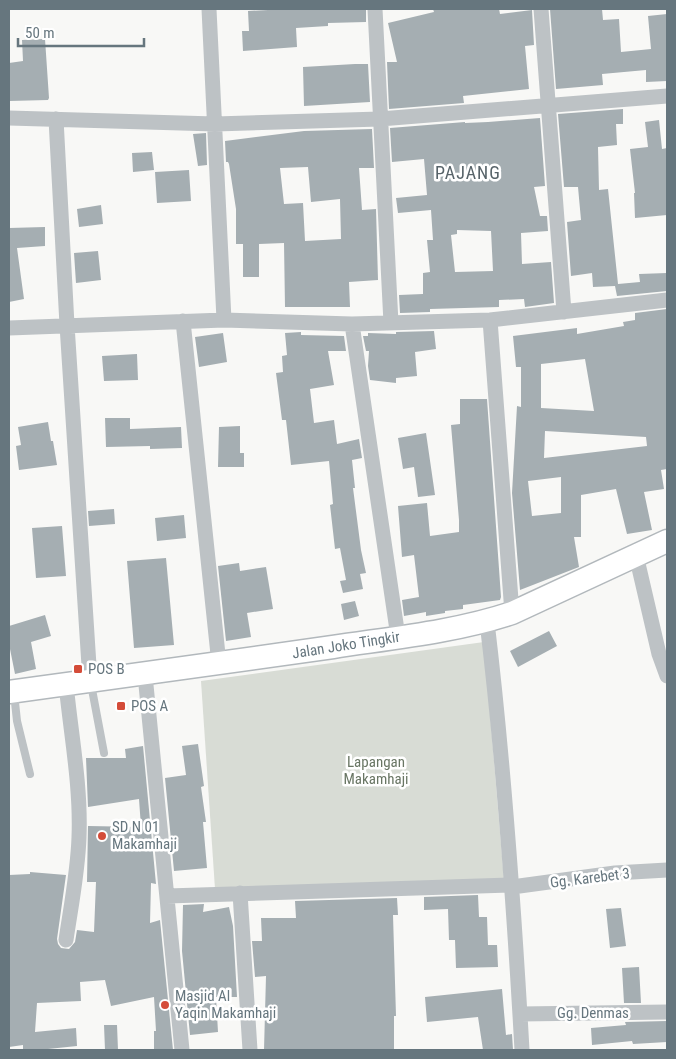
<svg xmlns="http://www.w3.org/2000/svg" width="676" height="1059" viewBox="0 0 676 1059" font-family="'Roboto Condensed',sans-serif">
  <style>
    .green { fill: #d8dcd5 }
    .building { fill: #a5aeb2; fill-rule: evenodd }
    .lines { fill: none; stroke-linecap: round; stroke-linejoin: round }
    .secondary-casing { stroke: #b2b8bc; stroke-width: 25 }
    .service { stroke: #bdc2c5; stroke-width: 8 }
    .minor { stroke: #bdc2c5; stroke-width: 15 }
    .secondary { stroke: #fff; stroke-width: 22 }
    .poi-dot { fill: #d44c39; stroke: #fff; stroke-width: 2 }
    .labels { text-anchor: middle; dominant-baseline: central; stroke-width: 5; stroke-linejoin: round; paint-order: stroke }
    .street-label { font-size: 15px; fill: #66767e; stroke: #fff }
    .poi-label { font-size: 15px; fill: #66767e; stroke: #fff; text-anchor: start }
    .park-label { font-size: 15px; fill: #697664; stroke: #fff }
    .quarter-label { font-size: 18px; letter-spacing: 1px; fill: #576369; stroke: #fff }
  </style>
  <rect width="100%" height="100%" fill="#f8f8f6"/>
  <path class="green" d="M 484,642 L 504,880 L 215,889 L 201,681 Z"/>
  <path class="building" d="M 287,9 L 366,9 L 366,22 L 328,23 L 328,26 L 296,28 L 297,47 L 243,51 L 242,31 L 249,31 L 248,11 Z
    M 433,9 L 499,9 L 500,14 L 532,10 L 534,45 L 525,46 L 529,89 L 463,96 L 464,103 L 389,109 L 387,62 L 397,62 L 388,23 L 434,12 Z
    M 550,9 L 602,9 L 603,20 L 619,19 L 621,52 L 651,49 L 648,16 L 667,14 L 667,81 L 646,82 L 646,70 L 602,74 L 603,85 L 556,89 Z
    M 45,39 L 49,98 L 48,100 L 9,101 L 9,63 L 23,61 L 22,40 Z
    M 355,64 L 368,64 L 370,102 L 304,106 L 303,67 Z
    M 623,109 L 623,124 L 616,124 L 617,145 L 598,147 L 599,190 L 608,189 L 618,284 L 640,282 L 639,274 L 667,273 L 667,291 L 617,296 L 615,286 L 593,287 L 592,273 L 571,276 L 567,222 L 581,220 L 578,187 L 564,187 L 558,114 Z
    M 540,118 L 545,186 L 534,187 L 540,216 L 547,216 L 548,231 L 521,233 L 522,264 L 551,262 L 554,303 L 525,307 L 524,299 L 499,300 L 499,307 L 430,309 L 430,312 L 400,313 L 399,295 L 423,294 L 423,273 L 430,272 L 427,240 L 433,240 L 431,210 L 398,213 L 396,198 L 427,195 L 424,159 L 392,162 L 390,128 L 465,122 L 465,123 L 488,122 ZM 457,230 L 491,231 L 493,271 L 455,272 L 451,235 L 457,234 Z
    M 659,120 L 662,149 L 667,148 L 667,215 L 635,218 L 634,193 L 635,193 L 630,149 L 648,147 L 645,122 Z
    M 372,129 L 374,168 L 359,168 L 362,210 L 376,209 L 378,280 L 349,282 L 350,307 L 285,307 L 284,243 L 259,244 L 259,277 L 243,277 L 243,244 L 236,244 L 236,209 L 229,164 L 228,162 L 226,162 L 225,141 L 304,131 ZM 308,167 L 311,202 L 340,199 L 341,239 L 305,241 L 303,203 L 284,204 L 280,168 Z
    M 206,133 L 207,165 L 198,166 L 193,134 Z
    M 152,152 L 154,170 L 133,172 L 132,153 Z
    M 189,170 L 191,201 L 157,203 L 155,172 Z
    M 101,205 L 103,224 L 79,227 L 77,209 Z
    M 45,227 L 45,246 L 17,248 L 24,299 L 9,302 L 9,228 Z
    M 98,251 L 101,280 L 76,283 L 74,253 Z
    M 667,309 L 667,469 L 661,470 L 664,489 L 644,492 L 652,530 L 627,534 L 616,489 L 581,495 L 581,537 L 574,537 L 579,567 L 520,590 L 512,493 L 517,406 L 521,407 L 521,367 L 516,367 L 513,336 L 577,328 L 577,334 L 624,326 L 623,322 L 635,320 L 635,313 ZM 585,359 L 594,411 L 541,408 L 541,364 ZM 545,431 L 646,437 L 647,446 L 544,458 ZM 561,477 L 561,513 L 532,516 L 528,481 Z
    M 434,331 L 436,349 L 415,352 L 417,376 L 396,378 L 396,383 L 370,380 L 368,366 L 369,351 L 366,351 L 363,336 L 368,336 L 368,333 L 396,334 L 396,332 Z
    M 301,332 L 301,335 L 344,336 L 346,351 L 328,351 L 334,385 L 310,389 L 314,423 L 334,420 L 337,444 L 359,439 L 362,458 L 352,460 L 355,488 L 353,488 L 361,550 L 366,573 L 360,574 L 363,589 L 343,593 L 340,581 L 346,580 L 340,548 L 335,549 L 330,505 L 333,504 L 329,461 L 291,465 L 286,420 L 282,420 L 276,373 L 283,372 L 282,356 L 287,355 L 285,333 Z
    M 223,333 L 227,362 L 199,367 L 195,337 Z
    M 137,354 L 138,380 L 104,381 L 102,356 Z
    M 460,399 L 487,399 L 501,597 L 500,600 L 463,605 L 463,609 L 445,611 L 445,613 L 426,616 L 426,612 L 404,616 L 402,600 L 419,597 L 414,555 L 402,557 L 398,506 L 427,503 L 430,536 L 459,532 L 459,520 L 451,425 L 460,424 Z
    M 105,418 L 130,418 L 130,429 L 181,427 L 182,448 L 150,449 L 150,446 L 106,447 Z
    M 48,422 L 51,441 L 53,441 L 57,465 L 19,470 L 16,446 L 21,445 L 18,427 Z
    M 240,426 L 240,453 L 244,453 L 244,467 L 218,467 L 219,427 Z
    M 426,433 L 435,495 L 418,497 L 414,467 L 403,469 L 398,438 Z
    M 114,509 L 115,524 L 89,526 L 88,511 Z
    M 184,515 L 186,538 L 157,541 L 155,518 Z
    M 62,526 L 66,576 L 36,578 L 32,528 Z
    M 166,558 L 174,645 L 134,648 L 127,561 Z
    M 239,563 L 240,571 L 266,567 L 273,609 L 247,613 L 251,637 L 226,641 L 218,566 Z
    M 355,601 L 359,616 L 344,620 L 341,604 Z
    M 45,615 L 51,636 L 31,642 L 36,669 L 15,674 L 9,644 L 9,626 Z
    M 549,631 L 557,646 L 518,667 L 510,651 Z
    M 198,744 L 204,786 L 201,787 L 206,822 L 203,822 L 207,868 L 174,871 L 165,778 L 186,775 L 182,746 Z
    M 143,746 L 156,884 L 151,883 L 150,923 L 160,920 L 173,1050 L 154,1050 L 154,1031 L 156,1031 L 154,997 L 111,1006 L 105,980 L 80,982 L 81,1001 L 37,1003 L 35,1032 L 76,1028 L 77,1046 L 48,1049 L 48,1050 L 23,1050 L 23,1045 L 9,1047 L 9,875 L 30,874 L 30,872 L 66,875 L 57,939 L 58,944 L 61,948 L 69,949 L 75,942 L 77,930 L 94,932 L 96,882 L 87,882 L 88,826 L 141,827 L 139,799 L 88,807 L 86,758 L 126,758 L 125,749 Z
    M 478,895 L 479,917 L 487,917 L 488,945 L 497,945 L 498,967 L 456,968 L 455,940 L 449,940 L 448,909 L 424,910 L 424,897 Z
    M 397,898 L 398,915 L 393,915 L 396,1016 L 394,1016 L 394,1050 L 264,1050 L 266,976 L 255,977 L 252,941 L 262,941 L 261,918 L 296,918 L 295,901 Z
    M 204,904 L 203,912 L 229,907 L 233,926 L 237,997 L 216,997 L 218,1032 L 190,1035 L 182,951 L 183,905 Z
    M 621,908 L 626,946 L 610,948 L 606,909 Z
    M 639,967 L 641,1003 L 624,1003 L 622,968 Z
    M 502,989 L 506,1035 L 512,1034 L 513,1050 L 483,1050 L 478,1017 L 427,1022 L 425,997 Z
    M 667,1021 L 667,1042 L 633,1044 L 632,1041 L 592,1045 L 591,1028 L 626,1025 L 625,1022 Z
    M 104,1025 L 117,1025 L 118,1050 L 105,1050 Z"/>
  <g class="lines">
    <g class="secondary-casing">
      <path id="secondary" d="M 9,692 C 117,677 225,663 333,647 C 392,638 455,632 512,613 L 667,541"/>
    </g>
    <path class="service" d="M 91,684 L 104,753
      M 14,693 L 17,721 L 30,774"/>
    <path class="minor" d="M 209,9 L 224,320
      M 375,9 L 391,323
      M 541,9 L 564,312
      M 9,118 L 215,124 L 380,119 L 667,96
      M 56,119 L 67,325 L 90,681
      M 490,320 L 512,613
      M 183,321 L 219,664
      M 352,324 L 398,637
      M 9,328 L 224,320 L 352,324 L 490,320 L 667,300
      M 636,555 L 659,654 L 667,676
      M 487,622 C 504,764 514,907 522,1050
      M 145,675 L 182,1050
      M 512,887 L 615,873 L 667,870
      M 240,893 L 250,1050
      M 167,896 L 512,885
      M 66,940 C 71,906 78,871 79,837 C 81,786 71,735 66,684
      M 520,1014 L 667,1012"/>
    <use href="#secondary" class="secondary"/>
  </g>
  <g class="poi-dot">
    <rect x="73" y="664" width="10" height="10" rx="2.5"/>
    <rect x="116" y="701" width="10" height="10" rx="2.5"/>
    <circle cx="102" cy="836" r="5"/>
    <circle cx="165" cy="1005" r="5"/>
  </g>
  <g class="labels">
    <g class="street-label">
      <text transform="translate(346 645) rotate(-9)">Jalan Joko Tingkir</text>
      <text transform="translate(590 878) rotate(-7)">Gg. Karebet 3</text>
      <text x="593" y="1013">Gg. Denmas</text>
    </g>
    <g class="poi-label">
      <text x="88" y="669">POS B</text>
      <text x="131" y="706">POS A</text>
      <text x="112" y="827">SD N 01<tspan x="112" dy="17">Makamhaji</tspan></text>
      <text x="175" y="996">Masjid Al<tspan x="175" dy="17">Yaqin Makamhaji</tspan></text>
    </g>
    <g class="park-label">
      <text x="376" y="762">Lapangan<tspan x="376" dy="17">Makamhaji</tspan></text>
    </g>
    <g class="quarter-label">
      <text x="468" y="172">PAJANG</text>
    </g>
  </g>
  <rect width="676" height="1059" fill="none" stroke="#66767e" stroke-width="20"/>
  <path d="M18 38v8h126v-8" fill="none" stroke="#66767e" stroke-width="2.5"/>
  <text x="25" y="38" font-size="15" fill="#66767e" stroke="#ffffff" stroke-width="4" paint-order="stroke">50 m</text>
</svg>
